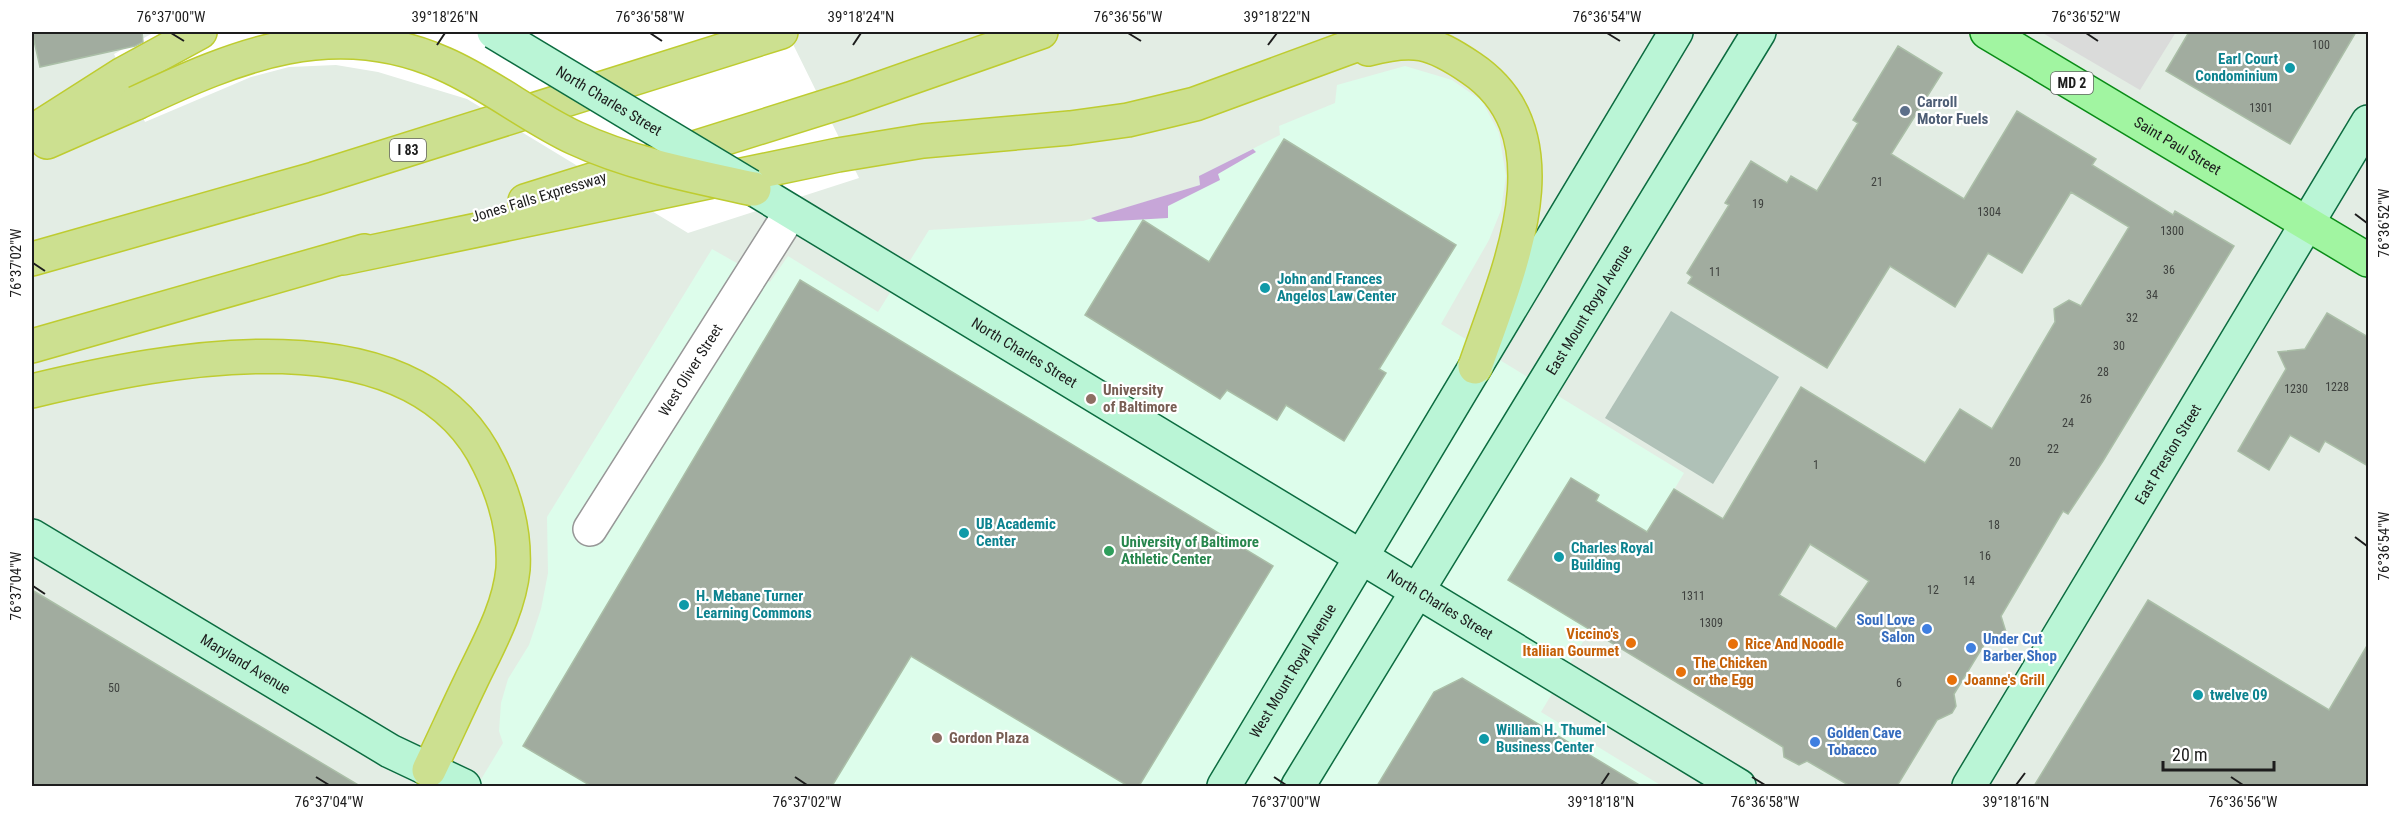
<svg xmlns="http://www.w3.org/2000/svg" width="2400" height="818" viewBox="0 0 2400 818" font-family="'Roboto Condensed',sans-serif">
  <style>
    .residential { fill: #dadbda }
    .education { fill: #ddfdeb }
    .construction { fill: #afc1b7 }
    .water { fill: #c7a6d8 }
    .pier { fill: #fff }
    .building { fill: #a1ac9f; stroke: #aabea7; stroke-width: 1.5; fill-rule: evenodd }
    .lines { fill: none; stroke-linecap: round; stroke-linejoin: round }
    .minor-casing { stroke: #979797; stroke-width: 36 }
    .secondary-casing { stroke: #0c6c40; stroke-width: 36 }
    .primary-casing { stroke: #0a8c17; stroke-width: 36 }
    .motorway-casing { stroke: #becc30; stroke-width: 36 }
    .minor { stroke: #fff; stroke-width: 33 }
    .secondary { stroke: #baf5d6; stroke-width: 33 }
    .primary { stroke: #a1f5a1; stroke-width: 33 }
    .motorway { stroke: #cce090; stroke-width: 33 }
    .secondary-bridge-casing { stroke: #0c6c40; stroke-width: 36; stroke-linecap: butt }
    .motorway-bridge-casing { stroke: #becc30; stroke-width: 36; stroke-linecap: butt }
    .secondary-bridge { stroke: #baf5d6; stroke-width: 33 }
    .motorway-bridge { stroke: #cce090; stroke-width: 33 }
    .ticks { fill: none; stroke: #1d1d1d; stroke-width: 2 }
    .culture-dot { fill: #0f9aa8; stroke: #fff; stroke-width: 2 }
    .service-dot { fill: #5c6f8a; stroke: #fff; stroke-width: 2 }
    .education-dot { fill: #8d6e63; stroke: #fff; stroke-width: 2 }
    .leisure-dot { fill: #2e9e5b; stroke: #fff; stroke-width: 2 }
    .shop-dot { fill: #3f7fe0; stroke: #fff; stroke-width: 2 }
    .food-dot { fill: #e8710a; stroke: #fff; stroke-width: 2 }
    .labels { text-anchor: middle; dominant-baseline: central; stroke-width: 4.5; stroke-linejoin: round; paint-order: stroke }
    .number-label { font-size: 12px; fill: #3e413e }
    .shield { fill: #fff; stroke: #616161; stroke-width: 1.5 }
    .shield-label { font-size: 14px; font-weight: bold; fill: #1d1d1d }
    .culture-label { font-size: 15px; font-weight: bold; fill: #0d838f; stroke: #fff; text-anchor: start }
    .street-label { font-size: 15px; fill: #1d1d1d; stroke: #fff }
    .service-label { font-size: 15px; font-weight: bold; fill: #4e5e75; stroke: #fff; text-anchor: start }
    .education-label { font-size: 15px; font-weight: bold; fill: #785e54; stroke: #fff; text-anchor: start }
    .leisure-label { font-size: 15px; font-weight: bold; fill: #27864d; stroke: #fff; text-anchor: start }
    .shop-label { font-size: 15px; font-weight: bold; fill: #366cbe; stroke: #fff; text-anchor: start }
    .food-label { font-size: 15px; font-weight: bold; fill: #c56008; stroke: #fff; text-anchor: start }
    .neatline { fill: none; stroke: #1d1d1d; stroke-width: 2 }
    .ticks-label { font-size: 15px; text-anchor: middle; fill: #1d1d1d }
  </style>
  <rect width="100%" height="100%" fill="#e3ede4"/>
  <path class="residential" d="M 2041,32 L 2176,32 L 2140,90 Z"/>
  <path class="education" d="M 1405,66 L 1452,80 L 1482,101 L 1499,133 L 1506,176 L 1501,210 L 1489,240 L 1441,324 L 1684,473 L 1541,712 L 1662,786 L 477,786 L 503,743 L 499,731 L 501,703 L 508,679 L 529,645 L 541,609 L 548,573 L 547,517 L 712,249 L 770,282 L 788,256 L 878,312 L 929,230 L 1083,221 L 1200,185 L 1199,176 L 1280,135 L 1279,126 L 1335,103 L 1337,85 Z"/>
  <path class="construction" d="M 1671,311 L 1779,377 L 1713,484 L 1605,418 Z"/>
  <path class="water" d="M 1253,149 L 1256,152 L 1218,174 L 1220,180 L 1168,206 L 1168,218 L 1098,222 L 1091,218 L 1200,185 L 1199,176 Z"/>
  <path class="pier" d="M 155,32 L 787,32 L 859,178 L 688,233 L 467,99 L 378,72 L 336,65 L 289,67 L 251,77 L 145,122 L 114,54 Z"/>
  <path class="building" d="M 32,32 L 142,32 L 143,42 L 135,46 L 40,67 Z
    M 2189,32 L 2356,32 L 2290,144 L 2166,71 Z
    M 1898,46 L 1942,73 L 1891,154 L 1964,199 L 2017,111 L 2096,159 L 2092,165 L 2173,215 L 2175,211 L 2234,246 L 2103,461 L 2068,514 L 2063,511 L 2001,616 L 2006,632 L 1987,640 L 1954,694 L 1956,706 L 1952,713 L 1937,720 L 1897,786 L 1850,786 L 1807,761 L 1799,765 L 1784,757 L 1783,747 L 1508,580 L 1571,478 L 1599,495 L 1596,501 L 1647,532 L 1674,489 L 1723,519 L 1801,387 L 1925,463 L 1960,409 L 1992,429 L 2055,322 L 2054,309 L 2069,300 L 2081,306 L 2129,227 L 2071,192 L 2022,273 L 1988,253 L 1955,307 L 1890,266 L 1827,368 L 1688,283 L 1692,277 L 1687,273 L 1729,205 L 1725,203 L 1751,161 L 1787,183 L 1791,176 L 1817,191 L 1858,123 L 1853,120 ZM 1810,544 L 1869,581 L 1836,629 L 1779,595 Z
    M 1284,139 L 1456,245 L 1379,369 L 1386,373 L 1344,441 L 1286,405 L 1277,420 L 1227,390 L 1220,399 L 1085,315 L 1143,220 L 1209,262 Z
    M 800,280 L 1273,566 L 1139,786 L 1128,786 L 911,656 L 832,786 L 591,786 L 523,746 Z
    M 2327,313 L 2368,337 L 2368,466 L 2325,441 L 2319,452 L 2290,435 L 2269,470 L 2238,451 L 2286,369 L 2278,352 L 2305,349 Z
    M 32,590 L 360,786 L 32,786 Z
    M 2148,600 L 2329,710 L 2368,644 L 2368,786 L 2034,786 Z
    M 1462,678 L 1641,786 L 1377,786 L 1434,692 Z"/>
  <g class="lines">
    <g class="minor-casing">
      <g id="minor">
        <path id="s1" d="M 590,529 L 791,212"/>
      </g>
    </g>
    <g class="secondary-casing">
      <g id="secondary">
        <path id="s2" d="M 754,189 L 1739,786"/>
        <path id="s3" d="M 32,536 L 390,751 L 464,786"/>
        <path id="s4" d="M 1224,786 L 1676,32"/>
        <path id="s5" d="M 1298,786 L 1759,32"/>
        <path id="s6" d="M 1969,786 L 2368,122"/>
      </g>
    </g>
    <g class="primary-casing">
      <g id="primary">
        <path id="s7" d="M 1987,32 L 2368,260"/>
      </g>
    </g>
    <g class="motorway-casing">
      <path id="motorway" d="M 1368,49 C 1414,37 1431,41 1471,68 C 1572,136 1506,276 1475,367
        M 32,132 L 123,74 L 200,32
        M 47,142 L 136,103
        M 525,201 L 850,99 L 1041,32
        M 343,258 L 838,155 L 923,141 L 1070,128 L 1128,120 L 1195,104 L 1391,32
        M 32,259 L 314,179 L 781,32
        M 32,346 L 364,251
        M 32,391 C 166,359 414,307 489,464 C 505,496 515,533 513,569 C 509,610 487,647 470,683 C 456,712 443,741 429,770"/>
    </g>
    <use href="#minor" class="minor"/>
    <use href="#secondary" class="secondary"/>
    <use href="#primary" class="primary"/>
    <use href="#motorway" class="motorway"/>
    <g class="secondary-bridge-casing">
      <g id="secondary-bridge">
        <path id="s8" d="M 494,32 L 750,186"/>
      </g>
    </g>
    <g class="motorway-bridge-casing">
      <path id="motorway-bridge" d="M 136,103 C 237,55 335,15 444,64 C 490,84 530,117 575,138 C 631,164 694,176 754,189"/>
    </g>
    <use href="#secondary-bridge" class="secondary-bridge"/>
    <use href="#motorway-bridge" class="motorway-bridge"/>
  </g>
  <path class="ticks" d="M 171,33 L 184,41M 650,33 L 662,41M 1128,33 L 1141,41M 1607,33 L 1620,41M 2086,33 L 2098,41M 437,45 L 445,33M 853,45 L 861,33M 1268,45 L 1277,33M 2355,214 L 2367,223M 33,263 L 45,271M 2355,537 L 2367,546M 33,586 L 45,594M 316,777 L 329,785M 795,777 L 807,785M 1274,777 L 1286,785M 1752,777 L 1765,785M 2231,777 L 2243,785M 1601,785 L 1609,773M 2016,785 L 2025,773"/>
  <g class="culture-dot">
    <circle cx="2290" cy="68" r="6"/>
    <circle cx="1265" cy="288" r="6"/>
    <circle cx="964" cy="533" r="6"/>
    <circle cx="1559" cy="557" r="6"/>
    <circle cx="684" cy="605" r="6"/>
    <circle cx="2198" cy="695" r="6"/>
    <circle cx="1484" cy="739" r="6"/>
  </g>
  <circle class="service-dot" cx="1905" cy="111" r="6"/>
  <g class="education-dot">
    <circle cx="1091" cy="399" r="6"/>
    <circle cx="937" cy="738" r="6"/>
  </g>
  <circle class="leisure-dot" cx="1109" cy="551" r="6"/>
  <g class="shop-dot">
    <circle cx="1927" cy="629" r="6"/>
    <circle cx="1971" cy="648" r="6"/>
    <circle cx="1815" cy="742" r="6"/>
  </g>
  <g class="food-dot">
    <circle cx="1631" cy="643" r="6"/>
    <circle cx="1733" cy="644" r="6"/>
    <circle cx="1681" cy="672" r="6"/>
    <circle cx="1952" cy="680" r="6"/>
  </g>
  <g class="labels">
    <g class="number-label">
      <text x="2321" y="45">100</text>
      <text x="2261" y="108">1301</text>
      <text x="1877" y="182">21</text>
      <text x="1758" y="204">19</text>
      <text x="1989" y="212">1304</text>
      <text x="2172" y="231">1300</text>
      <text x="2169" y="270">36</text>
      <text x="1715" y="272">11</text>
      <text x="2152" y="295">34</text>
      <text x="2132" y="318">32</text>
      <text x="2119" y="346">30</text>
      <text x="2103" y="372">28</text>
      <text x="2337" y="387">1228</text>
      <text x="2296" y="389">1230</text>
      <text x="2086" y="399">26</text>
      <text x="2068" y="423">24</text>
      <text x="2053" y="449">22</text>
      <text x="2015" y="462">20</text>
      <text x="1816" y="465">1</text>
      <text x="1994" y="525">18</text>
      <text x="1985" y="556">16</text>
      <text x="1969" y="581">14</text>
      <text x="1933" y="590">12</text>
      <text x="1693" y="596">1311</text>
      <text x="1711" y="623">1309</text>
      <text x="1899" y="683">6</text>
      <text x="114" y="688">50</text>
    </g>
    <g class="shield">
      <rect x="2051" y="72" width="42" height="22" rx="4.5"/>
      <rect x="390" y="139" width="36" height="22" rx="4.5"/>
    </g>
    <g class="shield-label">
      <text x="2072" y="83">MD 2</text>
      <text x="408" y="150">I 83</text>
    </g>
    <g class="culture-label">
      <text x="2278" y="59" text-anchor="end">Earl Court<tspan x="2278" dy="17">Condominium</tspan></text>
      <text x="1277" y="279">John and Frances<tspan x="1277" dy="17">Angelos Law Center</tspan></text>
      <text x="976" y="524">UB Academic<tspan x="976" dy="17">Center</tspan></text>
      <text x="1571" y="548">Charles Royal<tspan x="1571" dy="17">Building</tspan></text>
      <text x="696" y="596">H. Mebane Turner<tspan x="696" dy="17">Learning Commons</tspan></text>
      <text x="2210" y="695">twelve 09</text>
      <text x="1496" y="730">William H. Thumel<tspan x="1496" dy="17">Business Center</tspan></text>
    </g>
    <g class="street-label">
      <text stroke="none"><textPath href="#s8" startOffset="134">North Charles Street</textPath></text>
      <text stroke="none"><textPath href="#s7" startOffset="222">Saint Paul Street</textPath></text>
      <text transform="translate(539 197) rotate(-17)">Jones Falls Expressway</text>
      <text stroke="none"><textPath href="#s5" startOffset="558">East Mount Royal Avenue</textPath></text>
      <text stroke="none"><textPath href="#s2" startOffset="316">North Charles Street</textPath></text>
      <text stroke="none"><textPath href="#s1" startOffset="188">West Oliver Street</textPath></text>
      <text stroke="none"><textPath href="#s6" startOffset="387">East Preston Street</textPath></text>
      <text stroke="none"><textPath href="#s2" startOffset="802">North Charles Street</textPath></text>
      <text stroke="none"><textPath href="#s3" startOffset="249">Maryland Avenue</textPath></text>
      <text stroke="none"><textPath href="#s4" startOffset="134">West Mount Royal Avenue</textPath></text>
    </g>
    <g class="service-label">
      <text x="1917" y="102">Carroll<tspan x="1917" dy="17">Motor Fuels</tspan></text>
    </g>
    <g class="education-label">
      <text x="1103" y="390">University<tspan x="1103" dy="17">of Baltimore</tspan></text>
      <text x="949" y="738">Gordon Plaza</text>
    </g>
    <g class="leisure-label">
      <text x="1121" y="542">University of Baltimore<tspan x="1121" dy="17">Athletic Center</tspan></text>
    </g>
    <g class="shop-label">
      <text x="1915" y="620" text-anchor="end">Soul Love<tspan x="1915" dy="17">Salon</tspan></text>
      <text x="1983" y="639">Under Cut<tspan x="1983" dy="17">Barber Shop</tspan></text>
      <text x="1827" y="733">Golden Cave<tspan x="1827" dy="17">Tobacco</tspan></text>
    </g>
    <g class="food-label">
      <text x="1619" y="634" text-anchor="end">Viccino's<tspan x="1619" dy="17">Italiian Gourmet</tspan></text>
      <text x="1745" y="644">Rice And Noodle</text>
      <text x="1693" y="663">The Chicken<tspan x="1693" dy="17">or the Egg</tspan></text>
      <text x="1964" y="680">Joanne's Grill</text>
    </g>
  </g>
  <rect width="2400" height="818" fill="none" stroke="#ffffff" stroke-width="66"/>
  <path d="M2163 761v9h111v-9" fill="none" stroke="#1d1d1d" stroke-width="3"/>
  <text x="2172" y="761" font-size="18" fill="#1d1d1d" stroke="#ffffff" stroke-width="4.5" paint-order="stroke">20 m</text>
  <rect x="33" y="33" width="2334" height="752" class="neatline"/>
  <g class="ticks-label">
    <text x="171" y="22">76°37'00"W</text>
    <text x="445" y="22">39°18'26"N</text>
    <text x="650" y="22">76°36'58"W</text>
    <text x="861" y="22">39°18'24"N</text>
    <text x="1128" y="22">76°36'56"W</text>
    <text x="1277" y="22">39°18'22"N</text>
    <text x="1607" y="22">76°36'54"W</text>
    <text x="2086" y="22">76°36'52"W</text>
    <text transform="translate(2384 223) rotate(-90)" y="5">76°36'52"W</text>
    <text transform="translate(16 263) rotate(-90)" y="5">76°37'02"W</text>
    <text transform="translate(2384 546) rotate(-90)" y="5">76°36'54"W</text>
    <text transform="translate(16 586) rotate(-90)" y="5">76°37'04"W</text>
    <text x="329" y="807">76°37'04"W</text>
    <text x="807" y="807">76°37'02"W</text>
    <text x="1286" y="807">76°37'00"W</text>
    <text x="1601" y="807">39°18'18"N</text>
    <text x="1765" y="807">76°36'58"W</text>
    <text x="2016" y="807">39°18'16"N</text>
    <text x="2243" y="807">76°36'56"W</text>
  </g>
</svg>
